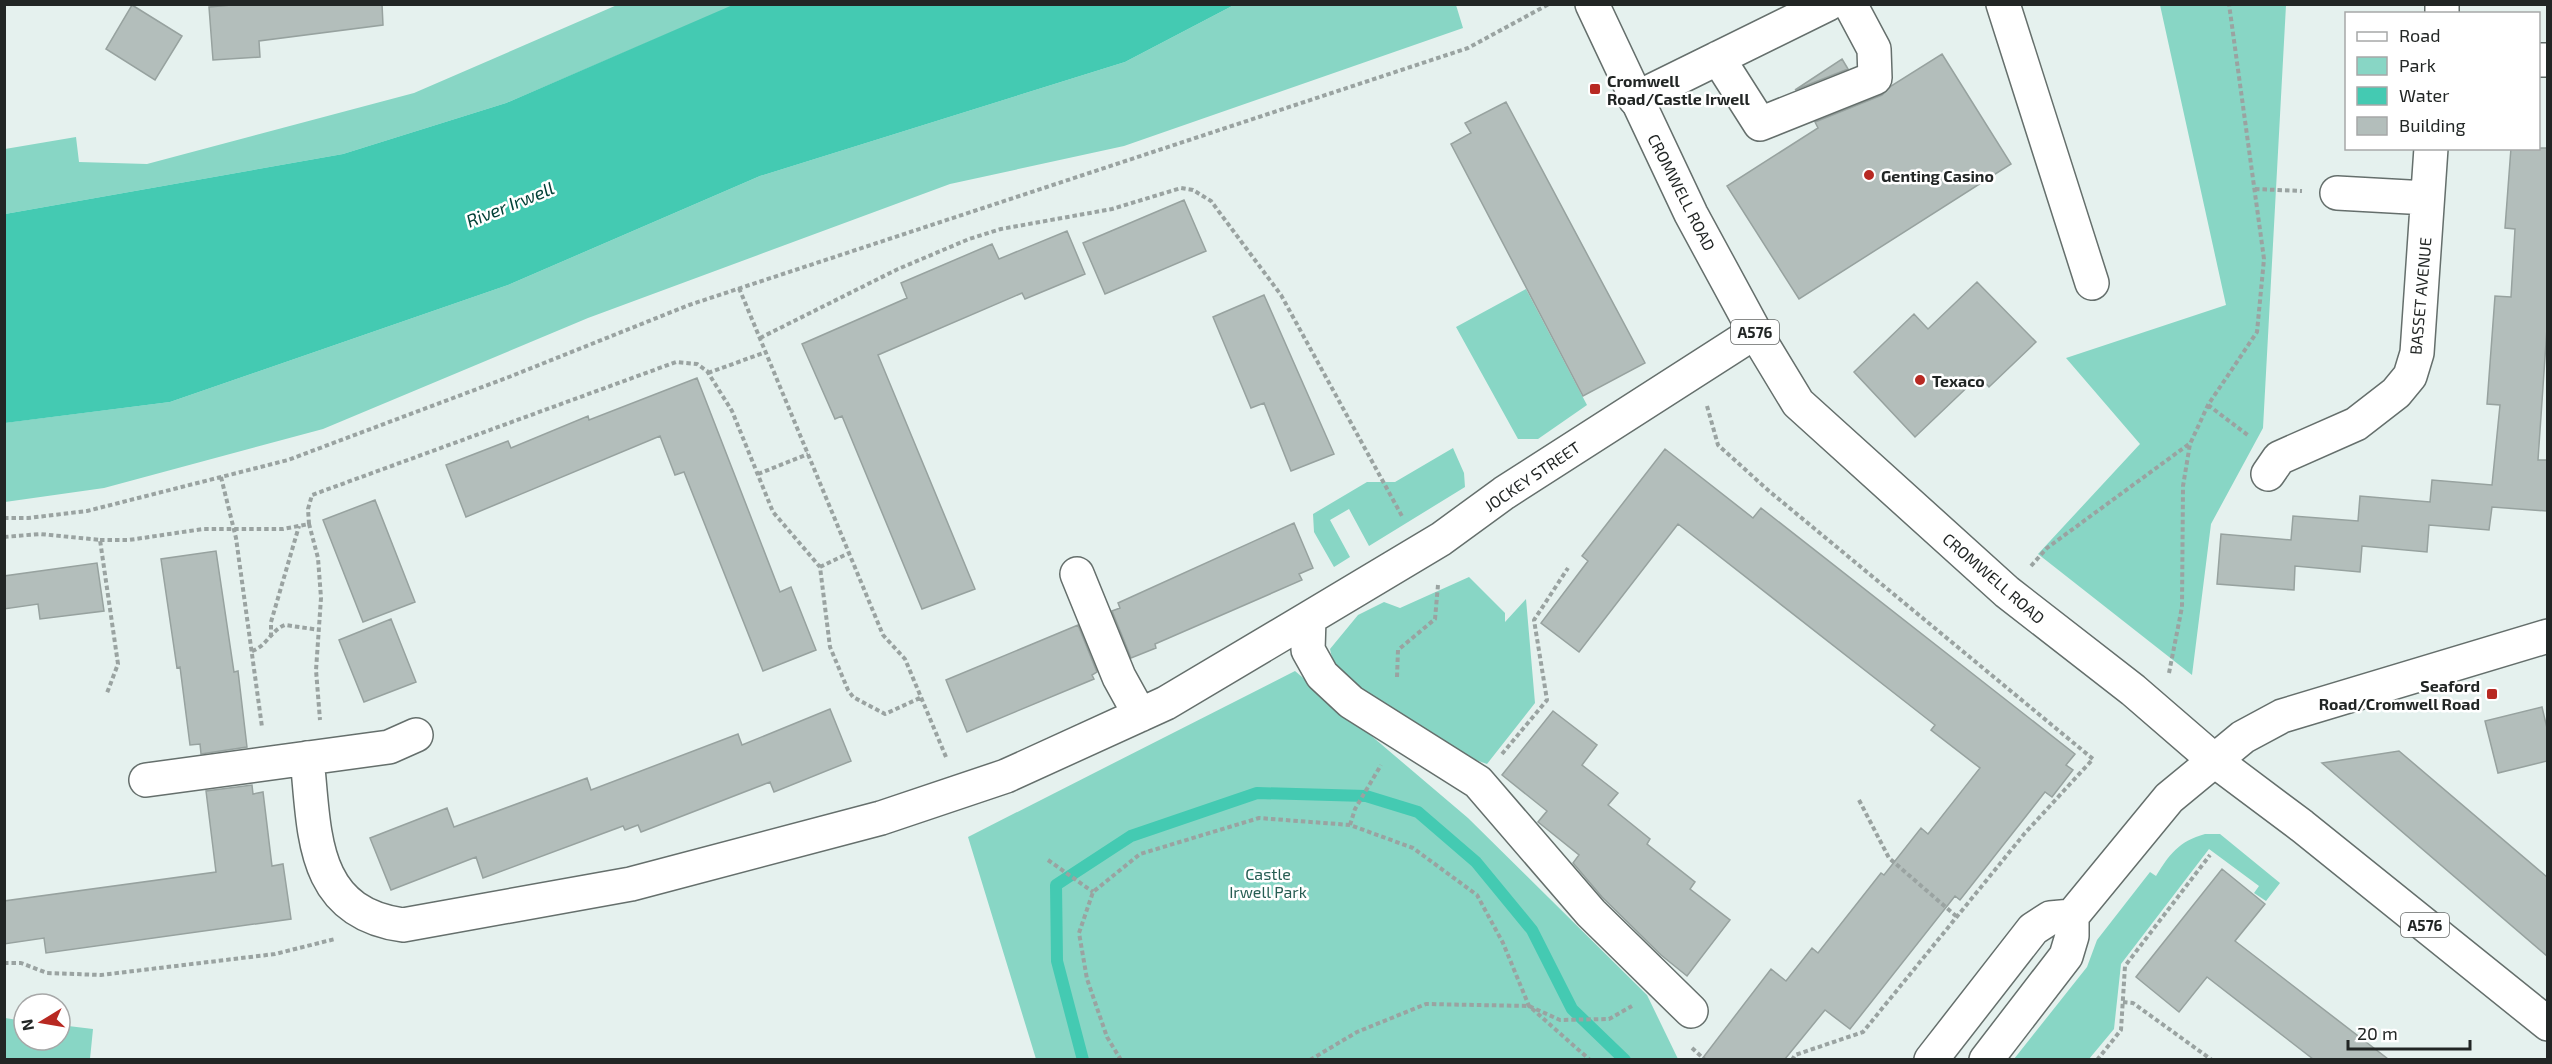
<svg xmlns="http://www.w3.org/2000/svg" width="2552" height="1064" viewBox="0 0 2552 1064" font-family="'Exo 2',sans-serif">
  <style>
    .green { fill: #88d6c5 }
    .water { fill: #44cab2 }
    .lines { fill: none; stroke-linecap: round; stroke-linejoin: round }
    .stream { stroke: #44cab2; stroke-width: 12 }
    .building { fill: #b3bebb; stroke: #97a29f; stroke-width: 1.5 }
    .minor-casing { stroke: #656f6c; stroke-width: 36 }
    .highway-casing { stroke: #656f6c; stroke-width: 36 }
    .path { stroke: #9aa3a1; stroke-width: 4; stroke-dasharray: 4.5 3; stroke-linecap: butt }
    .minor { stroke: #fff; stroke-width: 33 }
    .highway { stroke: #fff; stroke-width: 33 }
    .poi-dot { fill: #b82922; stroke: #fff; stroke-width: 2 }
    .labels { text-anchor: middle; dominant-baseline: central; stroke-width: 5; stroke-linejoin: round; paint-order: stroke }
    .shield { fill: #fff; stroke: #646766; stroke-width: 1.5 }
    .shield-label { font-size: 15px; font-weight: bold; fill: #222625 }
    .poi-label { font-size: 16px; font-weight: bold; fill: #222625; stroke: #fff; text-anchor: start }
    .street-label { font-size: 16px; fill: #222625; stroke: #fff }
    .park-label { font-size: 16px; fill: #275d53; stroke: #fff }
    .water-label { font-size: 18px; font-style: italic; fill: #024137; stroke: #fff }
  </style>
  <rect width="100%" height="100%" fill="#e5f1ee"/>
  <path class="green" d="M 617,5 L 735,5 L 506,103 L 343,154 L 5,214 L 5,149 L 76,137 L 79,162 L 147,164 L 414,93 Z
    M 1234,5 L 1456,5 L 1463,28 L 1124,146 L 950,184 L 588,318 L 323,429 L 104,488 L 5,502 L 4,423 L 170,402 L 508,285 L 760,176 L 1125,62 Z
    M 2160,5 L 2286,5 L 2263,428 L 2211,524 L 2192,675 L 2038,554 L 2140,444 L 2066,358 L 2226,305 Z
    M 1526,289 L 1587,405 L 1538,439 L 1518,439 L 1456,327 Z
    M 1453,448 L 1464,473 L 1465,487 L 1369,546 L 1349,509 L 1330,520 L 1350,557 L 1334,567 L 1314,532 L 1313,514 L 1367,482 L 1395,482 Z
    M 1469,577 L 1505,613 L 1505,622 L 1526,599 L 1535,703 L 1487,764 L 1456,753 L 1335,671 L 1330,649 L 1358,615 L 1384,602 L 1400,608 Z
    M 1295,671 L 1468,818 L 1647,995 L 1678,1059 L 1036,1059 L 968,837 Z
    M 2205,834 L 2220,834 L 2280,883 L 2266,901 L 2254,893 L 2259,886 L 2209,849 L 2121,964 L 2114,1029 L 2089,1059 L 2014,1059 L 2087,967 L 2097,940 L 2150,872 L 2156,876 C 2169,855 2179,841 2205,834 Z
    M 5,1018 L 24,1021 L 24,1040 L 60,1040 L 60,1025 L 93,1029 L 90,1059 L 5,1059 Z"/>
  <path class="water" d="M 735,4 L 1234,5 L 1125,62 L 760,176 L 508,285 L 170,402 L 5,423 L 5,214 L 343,154 L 506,103 Z"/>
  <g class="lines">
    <path class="stream" d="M 1083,1060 L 1057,961 L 1056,885 L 1131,836 L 1257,793 L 1366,796 L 1418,812 L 1476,862 L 1532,930 L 1572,1009 L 1625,1060"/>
  </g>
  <path class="building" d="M 243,4 L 382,4 L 383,25 L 259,41 L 260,57 L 213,60 L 209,7 Z
    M 132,5 L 182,36 L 155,80 L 106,49 Z
    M 1942,54 L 2011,164 L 1799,299 L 1727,186 L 1818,128 L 1815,122 L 1882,95 L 1891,86 Z
    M 1842,59 L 1848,69 L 1795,90 Z
    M 1506,102 L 1645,363 L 1583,396 L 1451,144 L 1471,133 L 1465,123 Z
    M 2511,148 L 2547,148 L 2547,328 L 2538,460 L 2547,460 L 2547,511 L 2492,507 L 2489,530 L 2429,525 L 2427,552 L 2362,546 L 2360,572 L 2295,566 L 2294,590 L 2217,584 L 2221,534 L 2291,540 L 2293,516 L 2358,521 L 2360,496 L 2430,502 L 2432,480 L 2492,485 L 2500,405 L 2487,404 L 2495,296 L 2511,297 L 2515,229 L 2505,228 Z
    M 1184,200 L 1206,251 L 1105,294 L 1083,243 Z
    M 1067,231 L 1085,274 L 1025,299 L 1022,293 L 878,355 L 975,589 L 922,609 L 842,416 L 835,419 L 802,344 L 907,298 L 901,283 L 992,244 L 999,259 Z
    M 1977,282 L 2036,342 L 1989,387 L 1979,376 L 1915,437 L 1854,372 L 1914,314 L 1928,329 Z
    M 1264,295 L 1334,454 L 1291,471 L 1264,403 L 1251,408 L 1213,317 Z
    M 697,378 L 780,592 L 791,587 L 816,650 L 763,671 L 684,472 L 675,475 L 660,436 L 466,517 L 446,465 L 508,441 L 511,448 L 588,416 L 589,420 Z
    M 1665,449 L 1753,518 L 1761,508 L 2075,754 L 2066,765 L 2073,770 L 2052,797 L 2045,792 L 1960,900 L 1955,896 L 1850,1029 L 1825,1010 L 1785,1059 L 1702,1059 L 1771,969 L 1786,981 L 1812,948 L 1818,953 L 1881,873 L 1884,875 L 1921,828 L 1928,834 L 1980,768 L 1931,730 L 1935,725 L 1678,524 L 1579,652 L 1541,623 L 1588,561 L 1582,556 Z
    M 375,500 L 415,602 L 363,622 L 323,520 Z
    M 1294,523 L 1313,568 L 1299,574 L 1302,580 L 1155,644 L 1156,648 L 1131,658 L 1112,611 L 1120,608 L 1118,603 Z
    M 216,551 L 234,672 L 238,671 L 247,747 L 201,754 L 200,744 L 190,745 L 180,667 L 177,668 L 161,559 Z
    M 97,563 L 104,611 L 40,619 L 38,604 L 4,609 L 4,576 Z
    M 391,619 L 416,682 L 364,702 L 339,640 Z
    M 1078,625 L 1097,672 L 1092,675 L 1094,679 L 967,732 L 946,680 Z
    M 2542,707 L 2547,728 L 2547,761 L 2498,773 L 2485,721 Z
    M 830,709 L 851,761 L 774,792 L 770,782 L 641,832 L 638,825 L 625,830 L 623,826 L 483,878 L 476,857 L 391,890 L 370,838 L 447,808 L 454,827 L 587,778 L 591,790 L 738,734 L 742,745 Z
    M 1553,711 L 1597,745 L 1582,765 L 1618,793 L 1608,805 L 1650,839 L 1647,844 L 1695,882 L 1690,889 L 1730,920 L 1687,976 L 1661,955 L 1602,897 L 1573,863 L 1579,855 L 1538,822 L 1547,811 L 1502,775 Z
    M 2399,751 L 2547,877 L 2547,956 L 2322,763 Z
    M 252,785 L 253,794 L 263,792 L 272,866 L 283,864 L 291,919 L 46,953 L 44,938 L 4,944 L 4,901 L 216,872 L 206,791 Z
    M 2222,869 L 2265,904 L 2235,941 L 2388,1059 L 2313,1059 L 2207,977 L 2179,1012 L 2136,977 Z"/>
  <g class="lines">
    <g class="minor-casing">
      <path id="minor" d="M 2003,4 L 2092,283
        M 2442,14 L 2442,4
        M 1718,58 L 1760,124 L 1875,78 L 1874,49 L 1850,4
        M 2538,60 L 2548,60
        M 1635,99 L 1828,4
        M 2337,193 L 2427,198
        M 2268,474 L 2279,458 L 2356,424 L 2396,393 L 2410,376 L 2417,353 L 2431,148
        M 1077,574 L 1119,677 L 1140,715
        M 1309,618 L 1308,650 L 1322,675 L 1351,702 L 1478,782 L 1591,913 L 1691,1011
        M 307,758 C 315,833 310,912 403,925 L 631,884 L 881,818 L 1006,776 L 1166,703 L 1309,618 L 1441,539 L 1504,493 L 1755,332
        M 146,780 L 389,747 L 416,735
        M 1931,1060 L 2033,929 L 2050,918 L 2072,916
        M 1986,1060 L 2066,956 L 2072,936 L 2072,916 L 2169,798 L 2243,737 L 2282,716 L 2548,636"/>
    </g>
    <g class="highway-casing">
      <path id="highway" d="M 1592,4 L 1691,214 L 1755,332 L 1798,403 L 2007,592 L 2133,690 L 2214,760 L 2302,826 L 2548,1024"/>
    </g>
    <path class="path" d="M 2255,189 L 2302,191
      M 739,288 L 883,635 L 905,659 L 946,757
      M 760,338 L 898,269 L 969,239 L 1001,229 L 1112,209 L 1181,188 L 1193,190 L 1211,201 L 1281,295 L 1403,518
      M 708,373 L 766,352
      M 2208,405 L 2249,436
      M 1707,406 L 1718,445 L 1769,491 L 2093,759 L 2025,833 L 1863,1032 L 1795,1055 L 1792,1060
      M 758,474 L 808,454
      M 221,477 L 236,538 L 262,727
      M 4,518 L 28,518 L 87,511 L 288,460 L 509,377 L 689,305 L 1468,48 L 1549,4
      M 309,524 L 308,509 L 312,495 L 676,362 L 697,364 L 707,371 L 732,411 L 773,512 L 820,567 L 830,647 L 848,690 L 853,697 L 885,714 L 922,697
      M 4,537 L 40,534 L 100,540 L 118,664 L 107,693
      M 100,540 L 129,540 L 203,529 L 283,529 L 309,524 L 318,558 L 321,598 L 316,670 L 320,720
      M 2031,566 L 2047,548 L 2189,444
      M 820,567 L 849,553
      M 271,637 L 271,622 L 299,526
      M 252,651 C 267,646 271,630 285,625 L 320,630
      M 2169,673 L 2182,607 L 2183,486 L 2190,444 L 2208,405 L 2257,332 L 2264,259 L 2229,4
      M 1397,677 L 1398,650 L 1435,619 L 1438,585
      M 1502,754 L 1547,700 L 1534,620 L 1568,568
      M 1859,800 L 1889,858 L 1956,916
      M 1350,825 L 1355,809 L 1381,765
      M 1048,860 L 1093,892
      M 4,963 L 21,963 L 47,973 L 101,975 L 275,954 L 335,939
      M 2123,1002 L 2133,1003 L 2212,1060
      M 1692,1048 L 1705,1060
      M 1121,1060 L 1107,1037 L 1087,979 L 1079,933 L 1093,892 L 1140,854 L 1259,818 L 1350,825 L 1413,848 L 1477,895 L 1503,943 L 1529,1006 L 1590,1060
      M 1310,1060 L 1357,1032 L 1426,1004 L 1529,1006 L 1560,1020 L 1609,1019 L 1632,1006
      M 2097,1060 L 2121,1030 L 2125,966 L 2210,855"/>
    <use href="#minor" class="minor"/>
    <use href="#highway" class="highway"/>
  </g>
  <g class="poi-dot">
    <rect x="1589" y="83" width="12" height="12" rx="3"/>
    <circle cx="1869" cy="175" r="6"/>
    <circle cx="1920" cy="380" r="6"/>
    <rect x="2486" y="688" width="12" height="12" rx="3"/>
  </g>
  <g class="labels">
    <g class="shield">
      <rect x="1731" y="320" width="48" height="24" rx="4.5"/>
      <rect x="2401" y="913" width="48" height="24" rx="4.5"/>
    </g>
    <g class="shield-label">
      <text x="1755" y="332">A576</text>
      <text x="2425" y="925">A576</text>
    </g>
    <g class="poi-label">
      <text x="1607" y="80">Cromwell<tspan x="1607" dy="18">Road/Castle Irwell</tspan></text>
      <text x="1881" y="175">Genting Casino</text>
      <text x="1932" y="380">Texaco</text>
      <text x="2480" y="685" text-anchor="end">Seaford<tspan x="2480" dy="18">Road/Cromwell Road</tspan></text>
    </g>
    <g class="street-label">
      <text transform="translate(1682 192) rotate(63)">CROMWELL ROAD</text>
      <text transform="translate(2420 296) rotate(-85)">BASSET AVENUE</text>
      <text transform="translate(1532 476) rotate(-34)">JOCKEY STREET</text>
      <text transform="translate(1994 578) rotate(41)">CROMWELL ROAD</text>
    </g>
    <g class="park-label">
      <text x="1268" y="873">Castle<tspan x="1268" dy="18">Irwell Park</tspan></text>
    </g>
    <g class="water-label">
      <text transform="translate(510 204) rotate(-22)">River Irwell</text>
    </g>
  </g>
  <rect width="2552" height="1064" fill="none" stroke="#222625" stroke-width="12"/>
  <rect x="2345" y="12" width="195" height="138" fill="#ffffff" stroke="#a7a8a8" stroke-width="1.5"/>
  <rect x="2357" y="32" width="30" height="9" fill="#ffffff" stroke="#a7a8a8" stroke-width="1.5"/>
  <text x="2399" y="42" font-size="18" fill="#222625">Road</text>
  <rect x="2357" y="57" width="30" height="18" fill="#88d6c5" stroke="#a7a8a8" stroke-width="1.5"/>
  <text x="2399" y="72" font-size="18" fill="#222625">Park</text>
  <rect x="2357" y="87" width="30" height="18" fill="#44cab2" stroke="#a7a8a8" stroke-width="1.5"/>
  <text x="2399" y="102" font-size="18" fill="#222625">Water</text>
  <rect x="2357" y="117" width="30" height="18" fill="#b3bebb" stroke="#a7a8a8" stroke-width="1.5"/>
  <text x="2399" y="132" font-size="18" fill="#222625">Building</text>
  <g transform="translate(42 1022) rotate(259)"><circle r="28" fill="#ffffff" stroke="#a7a8a8" stroke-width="1.5"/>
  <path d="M0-4.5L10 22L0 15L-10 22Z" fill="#b82922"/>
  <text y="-9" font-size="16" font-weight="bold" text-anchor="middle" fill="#222625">N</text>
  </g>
  <path d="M2348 1040v9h122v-9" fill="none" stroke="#222625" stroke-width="3"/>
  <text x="2357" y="1040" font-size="18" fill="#222625" stroke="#ffffff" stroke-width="4.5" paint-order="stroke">20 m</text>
</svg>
